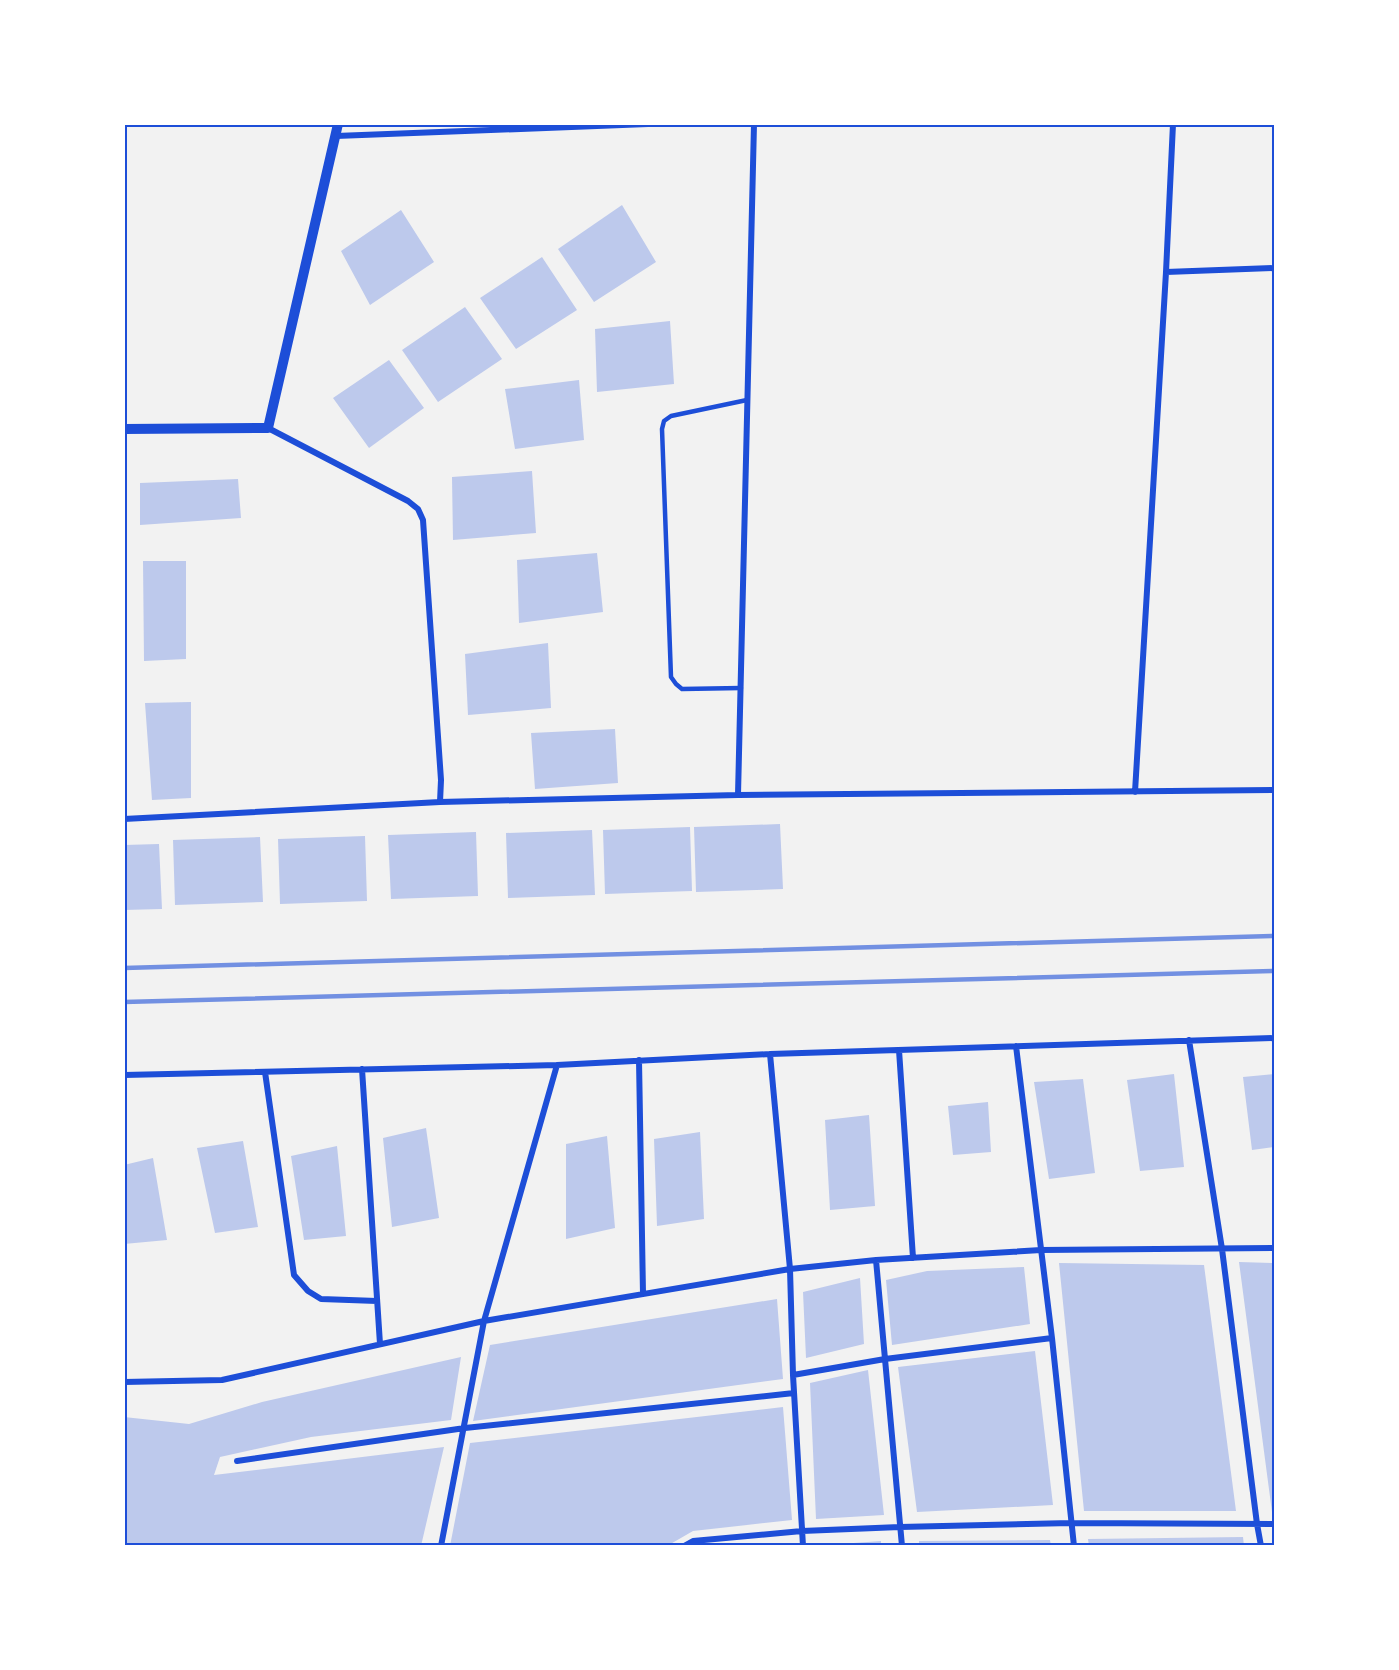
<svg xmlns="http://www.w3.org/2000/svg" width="1399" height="1670" viewBox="0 0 1399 1670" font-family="'Libre Baskerville',serif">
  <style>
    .building { fill: #bdc9ec }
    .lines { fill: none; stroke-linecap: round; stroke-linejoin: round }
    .service { stroke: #1d4ed8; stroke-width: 4.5 }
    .minor { stroke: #1d4ed8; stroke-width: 6 }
    .tertiary { stroke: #1d4ed8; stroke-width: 10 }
    .rail { stroke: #7290e2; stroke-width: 4.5 }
    .neatline { fill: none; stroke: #1d4ed8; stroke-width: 2 }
  </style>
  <rect width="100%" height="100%" fill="#f2f2f2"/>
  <path class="building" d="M 622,205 L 656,262 L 594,302 L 558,249 Z
    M 401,210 L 434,262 L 370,305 L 341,251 Z
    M 542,257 L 577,310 L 516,349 L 480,298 Z
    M 465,307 L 502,359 L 438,402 L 402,350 Z
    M 670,321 L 674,384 L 597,392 L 595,329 Z
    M 389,360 L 424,408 L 369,448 L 333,398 Z
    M 579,380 L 584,440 L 515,449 L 505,389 Z
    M 532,471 L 536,533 L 453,540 L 452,477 Z
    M 238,479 L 241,518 L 140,525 L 140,483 Z
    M 597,553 L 603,612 L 519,623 L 517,560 Z
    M 143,561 L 186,561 L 186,659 L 144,661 Z
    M 548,643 L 551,708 L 468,715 L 465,654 Z
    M 191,702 L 191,798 L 152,800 L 145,703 Z
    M 615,729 L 618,783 L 535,789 L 531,733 Z
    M 780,824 L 783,889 L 696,892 L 694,827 Z
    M 690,827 L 692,891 L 605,894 L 603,830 Z
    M 592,830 L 595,895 L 508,898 L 506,833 Z
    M 476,832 L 478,896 L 391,899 L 388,835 Z
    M 365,836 L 367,901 L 280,904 L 278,839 Z
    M 260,837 L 263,902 L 175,905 L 173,840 Z
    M 159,844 L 162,909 L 124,910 L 124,845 Z
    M 1174,1074 L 1184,1167 L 1140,1171 L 1127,1080 Z
    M 1274,1074 L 1274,1147 L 1252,1150 L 1243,1077 Z
    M 1083,1079 L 1095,1173 L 1049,1179 L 1034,1082 Z
    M 988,1102 L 991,1152 L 953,1155 L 948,1106 Z
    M 869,1115 L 875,1206 L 830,1210 L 825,1120 Z
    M 426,1128 L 439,1218 L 392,1227 L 383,1138 Z
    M 700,1132 L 704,1219 L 657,1226 L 654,1139 Z
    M 607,1136 L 615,1228 L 566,1239 L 566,1144 Z
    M 243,1141 L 258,1227 L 215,1233 L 197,1148 Z
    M 337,1146 L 346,1236 L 304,1240 L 291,1156 Z
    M 153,1158 L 167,1240 L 124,1244 L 124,1165 Z
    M 1239,1262 L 1274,1263 L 1274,1512 L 1272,1512 Z
    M 1059,1263 L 1204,1265 L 1236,1511 L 1084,1511 Z
    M 1024,1267 L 1030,1324 L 892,1345 L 886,1280 L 927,1271 Z
    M 860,1278 L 864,1344 L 806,1358 L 803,1292 Z
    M 777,1299 L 783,1379 L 473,1421 L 490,1345 Z
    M 1035,1351 L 1053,1505 L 917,1512 L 898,1367 Z
    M 461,1357 L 451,1420 L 311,1437 L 220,1457 L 214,1475 L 444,1447 L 421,1546 L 124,1546 L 124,1417 L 189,1424 L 262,1402 Z
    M 868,1370 L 884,1515 L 816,1519 L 810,1383 Z
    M 783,1407 L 792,1520 L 693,1531 L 667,1546 L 450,1546 L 470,1443 Z
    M 1243,1537 L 1244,1546 L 1089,1546 L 1088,1539 Z
    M 1050,1540 L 1051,1546 L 919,1546 L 919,1541 Z
    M 881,1541 L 881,1546 L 840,1546 L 840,1544 Z"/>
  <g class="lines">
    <path class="service" d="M 741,688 L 682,689 L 676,684 L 671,677 L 662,429 L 664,421 L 671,416 L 747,400"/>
    <path class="minor" d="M 336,136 L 648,124
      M 1166,272 L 1274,268
      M 268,428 L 408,501 L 418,509 L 423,520 L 441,780 L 440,802
      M 1135,792 L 1166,272 L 1173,124
      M 738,795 L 754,124
      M 124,819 L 440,802 L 738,795 L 1274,790
      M 1189,1040 L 1222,1249 L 1257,1524 L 1261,1546
      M 1016,1046 L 1052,1338 L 1074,1546
      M 899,1050 L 913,1258
      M 770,1054 L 790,1269 L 793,1375 L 803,1546
      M 639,1060 L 643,1294
      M 362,1069 L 380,1344
      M 265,1072 L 294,1275 L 308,1291 L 321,1299 L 377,1301
      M 124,1075 L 557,1065 L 770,1054 L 1274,1038
      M 876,1260 L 902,1546
      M 793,1375 L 885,1359 L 1052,1338
      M 124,1382 L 222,1380 L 484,1321 L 790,1269 L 876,1260 L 1041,1250 L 1274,1248
      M 237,1461 L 465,1428 L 794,1393
      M 441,1546 L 484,1321 L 557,1065
      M 684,1546 L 693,1541 L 802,1531 L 900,1527 L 1071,1523 L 1274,1524"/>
    <path class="tertiary" d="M 124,429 L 268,428 L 338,124"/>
    <path class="rail" d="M 124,968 L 1274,936
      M 124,1002 L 1274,971"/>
  </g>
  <rect width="1399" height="1670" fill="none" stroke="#ffffff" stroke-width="252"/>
  <rect x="126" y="126" width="1147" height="1418" class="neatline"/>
</svg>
